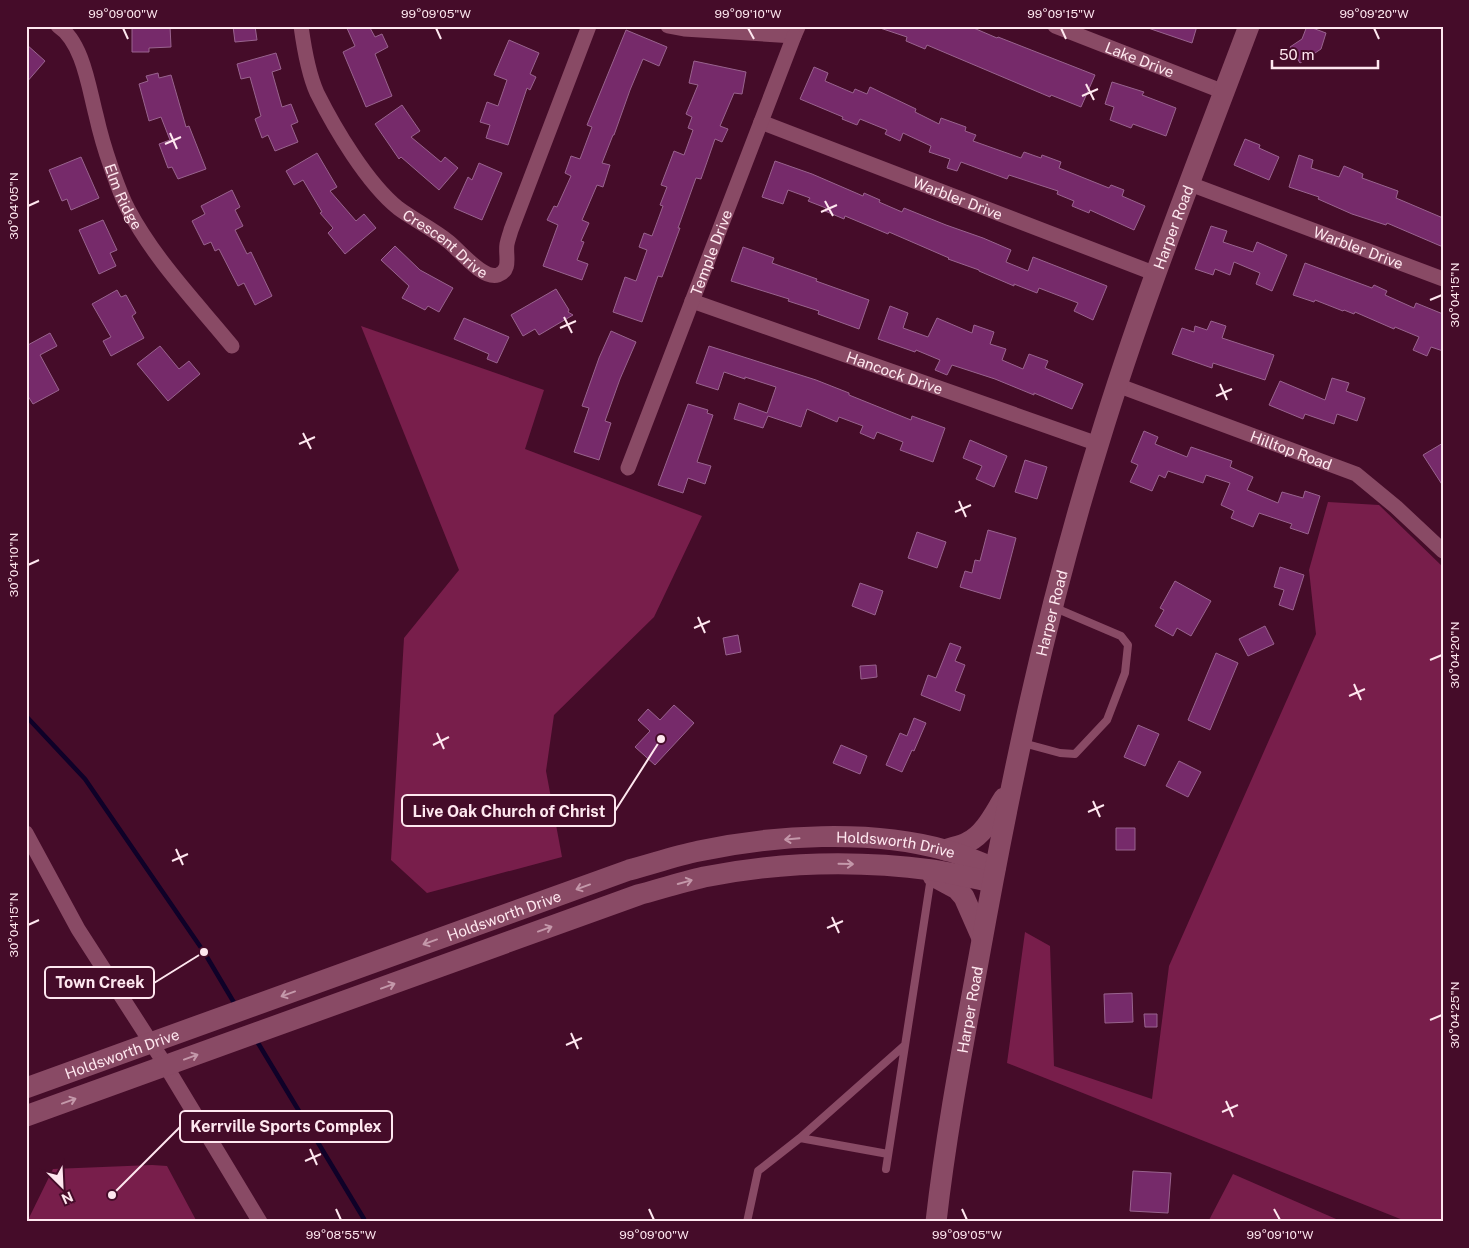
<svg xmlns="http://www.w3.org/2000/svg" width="1469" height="1248" viewBox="0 0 1469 1248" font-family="'Public Sans',sans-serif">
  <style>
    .green { fill: #781e4b }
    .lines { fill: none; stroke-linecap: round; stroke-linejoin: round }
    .stream { stroke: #0f0128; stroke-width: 4.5 }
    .building { fill: #762a6a; stroke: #99638e }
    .service { stroke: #894a65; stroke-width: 8 }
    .minor { stroke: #894a65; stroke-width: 15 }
    .secondary { stroke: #894a65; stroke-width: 21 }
    .oneway { stroke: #c498aa }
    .ticks { fill: none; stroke: #fee7ef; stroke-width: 2 }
    .labels { text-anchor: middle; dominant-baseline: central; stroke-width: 4; stroke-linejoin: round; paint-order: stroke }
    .street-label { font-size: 15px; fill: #fee7ef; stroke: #450c29 }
    .leader { fill: none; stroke: #fee7ef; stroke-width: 2 }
    .callout-dot { fill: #fee7ef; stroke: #450c29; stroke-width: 2 }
    .callout { fill: #450c29; stroke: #fee7ef; stroke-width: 2 }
    .callout-label { font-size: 16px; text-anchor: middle; font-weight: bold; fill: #fee7ef }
    .neatline { fill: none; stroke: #fee7ef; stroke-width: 2 }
    .ticks-label { font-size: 12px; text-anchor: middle; fill: #fee7ef }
  </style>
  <rect width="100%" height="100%" fill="#450c29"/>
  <path class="green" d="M 361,326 L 544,390 L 525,449 L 702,516 L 654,617 L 554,715 L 546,771 L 562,857 L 427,893 L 391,860 L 404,638 L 459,570 Z
    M 1328,502 L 1379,505 L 1443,567 L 1443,1222 L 1408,1222 L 1007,1063 L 1025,932 L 1050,946 L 1054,1066 L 1152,1099 L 1169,966 L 1316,634 L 1309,570 Z
    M 152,1165 L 167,1166 L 197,1222 L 27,1222 L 53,1169 Z
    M 1233,1174 L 1343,1222 L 1208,1222 Z"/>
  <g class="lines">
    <path class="stream" d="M 26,716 L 85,779 L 204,952 L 236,1006
      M 255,1038 L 364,1219 L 364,1222"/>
  </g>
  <path class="building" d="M 132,26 L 170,26 L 171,47 L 149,48 L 149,52 L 132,52 Z
    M 233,26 L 255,26 L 257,40 L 235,42 Z
    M 346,26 L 369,26 L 375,37 L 382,34 L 388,47 L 375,54 L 392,96 L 366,107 L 343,52 L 355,46 Z
    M 880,26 L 969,26 L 997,38 L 998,37 L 1095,75 L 1081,107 L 1051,95 L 1050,97 L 927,45 L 925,49 L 906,41 L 907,37 L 880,28 Z
    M 1148,26 L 1197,26 L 1192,43 L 1148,28 Z
    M 1307,26 L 1326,33 L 1321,49 L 1300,63 L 1290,47 L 1302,39 Z
    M 626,30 L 667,47 L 659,66 L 643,59 L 630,90 L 614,135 L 613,135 L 602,163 L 610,165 L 603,187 L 597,185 L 582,220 L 589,223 L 581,241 L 584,242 L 577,260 L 588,264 L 582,280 L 543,266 L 558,225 L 547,220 L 554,206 L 557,207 L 571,176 L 565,173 L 571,156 L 580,159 L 592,127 L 587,125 Z
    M 509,40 L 539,53 L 530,74 L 536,77 L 530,90 L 527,88 L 508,145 L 486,138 L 490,125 L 480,122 L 487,102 L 498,106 L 507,80 L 494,75 Z
    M 26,44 L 45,61 L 26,83 Z
    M 276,53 L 281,69 L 272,72 L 282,107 L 291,104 L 298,122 L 291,125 L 298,142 L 275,151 L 268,135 L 262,138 L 255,119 L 261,116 L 250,77 L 241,79 L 237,64 Z
    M 694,61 L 746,72 L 742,94 L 734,93 L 720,126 L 728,129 L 722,142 L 715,139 L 701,179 L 696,178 L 678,228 L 680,228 L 662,277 L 658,276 L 642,322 L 613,312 L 625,277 L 636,281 L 647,250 L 639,247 L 644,233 L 652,236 L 663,206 L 660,205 L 667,187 L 661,185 L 674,151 L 684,155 L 693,130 L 688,128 L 692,117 L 686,114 L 698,85 L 689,83 Z
    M 814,67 L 828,73 L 825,81 L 853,93 L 855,89 L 867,94 L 870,87 L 916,109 L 915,112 L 939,124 L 941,118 L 966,127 L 965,131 L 976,135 L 973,141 L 1021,158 L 1024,152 L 1041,158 L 1042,155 L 1061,162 L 1059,168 L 1109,188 L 1111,185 L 1124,190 L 1122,196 L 1145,206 L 1134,230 L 1090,210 L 1089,213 L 1072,206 L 1074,201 L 1057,194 L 1058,191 L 1009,175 L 1007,179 L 961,162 L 957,171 L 947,168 L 950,159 L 929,152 L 931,146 L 903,133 L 900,141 L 885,134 L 887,130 L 860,119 L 857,125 L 842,119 L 843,117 L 800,99 Z
    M 158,73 L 159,78 L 171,75 L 186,127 L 189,126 L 206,169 L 178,179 L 172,167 L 168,168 L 159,144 L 170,140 L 161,117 L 149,121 L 139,84 L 148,81 L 146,76 Z
    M 1112,82 L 1144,92 L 1142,95 L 1176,108 L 1166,136 L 1133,124 L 1131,128 L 1110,120 L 1114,107 L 1105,104 Z
    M 402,105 L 420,131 L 411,137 L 441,162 L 445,157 L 458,168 L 439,190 L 401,157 L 399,159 L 375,124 Z
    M 1245,139 L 1260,145 L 1259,148 L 1279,157 L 1269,180 L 1234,165 Z
    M 317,153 L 337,187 L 330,191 L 356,221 L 364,214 L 376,228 L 345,254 L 328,233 L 333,228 L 320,213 L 322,212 L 303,180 L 294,185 L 286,171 Z
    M 1299,155 L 1313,160 L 1311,168 L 1339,177 L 1344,166 L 1363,174 L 1362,178 L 1398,191 L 1396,198 L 1443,218 L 1443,247 L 1387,223 L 1386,225 L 1352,214 L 1318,199 L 1319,197 L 1289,187 Z
    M 81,157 L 99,198 L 71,210 L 67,199 L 62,201 L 49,170 Z
    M 775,161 L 812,174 L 863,196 L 864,193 L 880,200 L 879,202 L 902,212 L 904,208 L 946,225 L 983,238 L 1011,250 L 1006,262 L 1028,271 L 1033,257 L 1107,286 L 1093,320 L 1074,311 L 1078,303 L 1039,288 L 1037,293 L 1014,284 L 1014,286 L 979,271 L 979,270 L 948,259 L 949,258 L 889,232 L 888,234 L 845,216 L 844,219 L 825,211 L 826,208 L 808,201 L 810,198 L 788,190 L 783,204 L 762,197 Z
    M 479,163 L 502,173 L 482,220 L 454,208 L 468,177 L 472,180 Z
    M 232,190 L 240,207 L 235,210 L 243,226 L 235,230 L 247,254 L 251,252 L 272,296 L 255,305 L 244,283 L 238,286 L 219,249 L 215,251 L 211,242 L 204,245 L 192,221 L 205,214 L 201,206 Z
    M 103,220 L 117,250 L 110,253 L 116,266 L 99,274 L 79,230 Z
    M 1211,226 L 1227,231 L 1223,242 L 1253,252 L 1257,242 L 1287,255 L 1272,291 L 1256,284 L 1260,273 L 1234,262 L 1230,275 L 1215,269 L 1213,275 L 1195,269 Z
    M 395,246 L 420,270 L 453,288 L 439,312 L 428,306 L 425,310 L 402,298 L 409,286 L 381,260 Z
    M 743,247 L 774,258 L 772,263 L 817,279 L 816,281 L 869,300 L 859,329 L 818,314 L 819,311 L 788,301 L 789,299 L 731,281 Z
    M 1305,263 L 1372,288 L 1374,285 L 1387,291 L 1385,295 L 1414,308 L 1416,303 L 1443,314 L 1443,351 L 1431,347 L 1427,356 L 1413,350 L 1419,337 L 1395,327 L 1394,329 L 1355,312 L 1354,314 L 1344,310 L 1343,311 L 1315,300 L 1314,302 L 1293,295 Z
    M 556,289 L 569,310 L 568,312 L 573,315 L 539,335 L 535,329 L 523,336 L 511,315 Z
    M 117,290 L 121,297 L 126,295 L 136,313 L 132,316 L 144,338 L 111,356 L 103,341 L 111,337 L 92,304 Z
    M 890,306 L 908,313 L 903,328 L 928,337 L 937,318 L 972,333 L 974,325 L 994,332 L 990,344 L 1006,349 L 1002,360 L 1023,369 L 1029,354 L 1048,361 L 1045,368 L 1083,384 L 1072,409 L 1034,393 L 1034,395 L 995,379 L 952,365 L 947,375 L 935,370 L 940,360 L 916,350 L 915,352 L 878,339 Z
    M 464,318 L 509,337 L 497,363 L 487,359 L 489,354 L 454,339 Z
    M 1211,321 L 1226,326 L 1222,338 L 1274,355 L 1265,380 L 1213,363 L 1212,368 L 1172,354 L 1182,328 L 1194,332 L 1195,326 L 1207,330 Z
    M 611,331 L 636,342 L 620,379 L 605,421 L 611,423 L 599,460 L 574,452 L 589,408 L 582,406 L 599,358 Z
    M 50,333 L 57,346 L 40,355 L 59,390 L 33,404 L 26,393 L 26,346 Z
    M 160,346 L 179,369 L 189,361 L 200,374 L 168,401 L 137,364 Z
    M 709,346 L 816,380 L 849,393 L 849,395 L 911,420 L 912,416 L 945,428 L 933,462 L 900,450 L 903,442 L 877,432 L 874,439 L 860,433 L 863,426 L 839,417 L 837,422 L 807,409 L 801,427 L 768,416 L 763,428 L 734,419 L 739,403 L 767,413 L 776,387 L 745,377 L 745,379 L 724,372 L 718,390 L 696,383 Z
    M 1332,378 L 1349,383 L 1346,391 L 1365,398 L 1357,421 L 1337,414 L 1334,424 L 1305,414 L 1303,419 L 1269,405 L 1280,381 L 1325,400 Z
    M 688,404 L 708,410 L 707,413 L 713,415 L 697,462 L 711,466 L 705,484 L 688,478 L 683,493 L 658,485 Z
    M 1144,431 L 1158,437 L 1155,444 L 1187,457 L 1191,447 L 1232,461 L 1230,467 L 1253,477 L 1247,490 L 1278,503 L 1282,492 L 1303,498 L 1305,491 L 1320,496 L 1308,534 L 1290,528 L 1292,524 L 1259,513 L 1253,527 L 1231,518 L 1234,511 L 1221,505 L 1230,483 L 1206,475 L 1203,483 L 1168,471 L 1165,478 L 1159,475 L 1152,491 L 1130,482 L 1138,465 L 1131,462 Z
    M 970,440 L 1007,456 L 994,487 L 976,479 L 982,466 L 963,458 Z
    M 1443,443 L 1443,486 L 1423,455 Z
    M 1025,460 L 1047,467 L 1037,499 L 1015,492 Z
    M 988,530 L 1016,538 L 1000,599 L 960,587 L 965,571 L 972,573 L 975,560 L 980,561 Z
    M 917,532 L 946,542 L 937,568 L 908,558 Z
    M 1280,567 L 1304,575 L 1293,610 L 1279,605 L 1284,590 L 1274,587 Z
    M 1175,581 L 1211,601 L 1191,636 L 1177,628 L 1173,636 L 1155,626 L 1164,610 L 1160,608 Z
    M 860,583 L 883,591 L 875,615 L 852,606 Z
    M 1265,626 L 1274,644 L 1248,656 L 1239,639 Z
    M 738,635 L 741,652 L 726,655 L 723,638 Z
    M 950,643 L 961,647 L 955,661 L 965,665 L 955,691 L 965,695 L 960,711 L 921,695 L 928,675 L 936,678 Z
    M 1216,653 L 1238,663 L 1210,730 L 1188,720 Z
    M 876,665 L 877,677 L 861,679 L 860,666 Z
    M 674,705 L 694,723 L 655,765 L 635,747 L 650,731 L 638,720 L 648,709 L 660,720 Z
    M 914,718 L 926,723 L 914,751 L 912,750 L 902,772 L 886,765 L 900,733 L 907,736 Z
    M 1138,725 L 1159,734 L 1145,766 L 1124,757 Z
    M 841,745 L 867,756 L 860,774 L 833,763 Z
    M 1179,761 L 1201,772 L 1188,797 L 1166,786 Z
    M 1116,828 L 1135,828 L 1135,850 L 1116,850 Z
    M 1132,993 L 1133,1022 L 1105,1023 L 1104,994 Z
    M 1144,1014 L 1157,1014 L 1157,1027 L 1145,1027 Z
    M 1133,1171 L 1171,1173 L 1168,1213 L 1130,1211 Z"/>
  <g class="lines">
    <path class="service" d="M 1023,743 L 1060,753 L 1075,754 L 1107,720 L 1125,673 L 1128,645 L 1121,636 L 1053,607
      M 800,1138 L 905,1045
      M 886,1169 L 931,877
      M 747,1222 L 758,1171 L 800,1138 L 888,1154"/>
    <g class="minor">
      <path id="s1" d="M 58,26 C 83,42 89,89 96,115 C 100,133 105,150 111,167 C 116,181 121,196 128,209 C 155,260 196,302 232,346"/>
      <path id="s2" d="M 301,26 C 304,48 308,73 317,93 C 335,129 367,183 398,208 C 414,220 433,229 449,242 C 460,251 483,280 498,275 C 512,270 505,255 507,244 C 508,239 510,234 511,230 L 589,26"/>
      <path d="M 668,26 L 684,29 L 794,36 L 798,27"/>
      <path id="s3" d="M 1055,26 L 1224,92"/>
      <path id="s4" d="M 761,122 L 1156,274"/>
      <path id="s5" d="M 1190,184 L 1443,279"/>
      <path id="s6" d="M 692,301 L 1098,444"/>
      <path id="s7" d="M 1117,385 L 1356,474 L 1396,507 L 1443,551"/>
      <path id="s8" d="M 628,468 L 794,36"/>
      <path d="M 26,833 L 78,929 L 161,1058 L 260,1222"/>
    </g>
    <g class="secondary">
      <path d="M 945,850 C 953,847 961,846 968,842 C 985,834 995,812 1004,798"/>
      <path d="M 933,876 L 957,889 L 964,897 L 982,938"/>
      <path id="s9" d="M 26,1088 L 629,870 C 652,864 675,856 699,851 C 774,835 870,829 945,850 C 962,854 978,862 995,868"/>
      <path d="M 26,1116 L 638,895 C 660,889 682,882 704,877 C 779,862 857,860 932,870 C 952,873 972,878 992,882"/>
      <path id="s10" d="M 936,1222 C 946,1133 963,1045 979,957 C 1010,784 1046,611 1099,442 C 1142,301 1197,164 1249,26"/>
    </g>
  </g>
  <defs><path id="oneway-shaft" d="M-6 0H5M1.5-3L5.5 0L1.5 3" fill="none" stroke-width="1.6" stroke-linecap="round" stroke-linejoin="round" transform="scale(1.25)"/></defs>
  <g class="oneway">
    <use href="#oneway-shaft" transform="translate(792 839) rotate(175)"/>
    <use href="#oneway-shaft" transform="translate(846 864) rotate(1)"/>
    <use href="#oneway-shaft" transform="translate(685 882) rotate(-15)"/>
    <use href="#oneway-shaft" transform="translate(583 887) rotate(160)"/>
    <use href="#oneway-shaft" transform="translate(545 929) rotate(-20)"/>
    <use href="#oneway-shaft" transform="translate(430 942) rotate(160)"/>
    <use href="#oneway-shaft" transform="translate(388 986) rotate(-20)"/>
    <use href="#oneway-shaft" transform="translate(288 994) rotate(160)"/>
    <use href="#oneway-shaft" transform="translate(191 1057) rotate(-20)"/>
    <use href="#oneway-shaft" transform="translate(69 1101) rotate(-20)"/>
  </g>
  <path class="ticks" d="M 123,28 L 128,39M 436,28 L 441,39M 748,28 L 754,39M 1061,28 L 1066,39M 1374,28 L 1379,39M 1086,84 L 1094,100M 1082,96 L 1098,89M 170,133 L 177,149M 165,144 L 181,137M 825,201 L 833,216M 28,206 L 39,201M 821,212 L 837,205M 1430,300 L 1442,295M 564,317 L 572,333M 560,328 L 576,321M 1220,384 L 1227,400M 1216,396 L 1232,389M 303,433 L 311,449M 299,444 L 315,437M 959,501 L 966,517M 955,512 L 971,505M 28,565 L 39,560M 698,617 L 705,633M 694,628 L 710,621M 1430,660 L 1442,655M 1354,684 L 1361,700M 1349,696 L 1365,689M 437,733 L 444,749M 433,745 L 449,737M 1093,801 L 1100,817M 1088,812 L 1104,805M 176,849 L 183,865M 172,861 L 188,854M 832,917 L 839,933M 28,925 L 39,920M 827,928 L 843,921M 1430,1020 L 1442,1015M 571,1033 L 578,1049M 566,1045 L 582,1038M 1226,1101 L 1233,1117M 1222,1112 L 1238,1105M 310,1149 L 317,1165M 305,1161 L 321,1154M 336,1209 L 341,1220M 649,1209 L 654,1220M 962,1209 L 967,1220M 1274,1209 L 1280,1220"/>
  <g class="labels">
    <g class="street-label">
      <text stroke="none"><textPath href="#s3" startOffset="91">Lake Drive</textPath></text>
      <text stroke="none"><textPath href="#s1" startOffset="185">Elm Ridge</textPath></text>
      <text stroke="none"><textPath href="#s4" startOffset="211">Warbler Drive</textPath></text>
      <text stroke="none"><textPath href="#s10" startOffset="1025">Harper Road</textPath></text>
      <text stroke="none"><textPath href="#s2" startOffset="270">Crescent Drive</textPath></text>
      <text stroke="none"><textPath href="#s5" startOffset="180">Warbler Drive</textPath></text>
      <text stroke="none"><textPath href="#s8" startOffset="231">Temple Drive</textPath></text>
      <text stroke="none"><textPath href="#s6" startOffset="215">Hancock Drive</textPath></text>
      <text stroke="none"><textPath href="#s7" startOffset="186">Hilltop Road</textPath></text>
      <text stroke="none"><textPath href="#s10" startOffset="620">Harper Road</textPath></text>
      <text stroke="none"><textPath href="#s9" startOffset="912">Holdsworth Drive</textPath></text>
      <text stroke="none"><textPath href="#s9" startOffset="508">Holdsworth Drive</textPath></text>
      <text stroke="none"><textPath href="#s10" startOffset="215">Harper Road</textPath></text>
      <text stroke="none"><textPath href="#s9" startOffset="102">Holdsworth Drive</textPath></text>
    </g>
  </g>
  <path class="leader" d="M661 739L615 811M204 952L154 983M112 1195L180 1127"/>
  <g class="callout-dot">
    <circle cx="661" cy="739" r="5"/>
    <circle cx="204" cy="952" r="5"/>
    <circle cx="112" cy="1195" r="5"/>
  </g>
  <g class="callout">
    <rect x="402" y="795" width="213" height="31" rx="5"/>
    <rect x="45" y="967" width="109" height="31" rx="5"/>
    <rect x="180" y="1111" width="212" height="31" rx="5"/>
  </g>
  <g class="callout-label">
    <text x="509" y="817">Live Oak Church of Christ</text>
    <text x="100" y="988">Town Creek</text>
    <text x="286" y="1132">Kerrville Sports Complex</text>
  </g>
  <rect width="1469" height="1248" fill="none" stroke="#450c29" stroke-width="55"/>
  <g transform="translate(62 1186) rotate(156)" stroke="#450c29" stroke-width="4" paint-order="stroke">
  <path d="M0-4L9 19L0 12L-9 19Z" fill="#fee7ef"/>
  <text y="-8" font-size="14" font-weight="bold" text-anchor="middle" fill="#fee7ef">N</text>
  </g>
  <path d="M1272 60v8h106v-8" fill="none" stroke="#fee7ef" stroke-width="2.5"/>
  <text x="1279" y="60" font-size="15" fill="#fee7ef" stroke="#450c29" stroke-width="4" paint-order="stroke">50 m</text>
  <rect x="28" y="28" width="1414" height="1192" class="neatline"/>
  <g class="ticks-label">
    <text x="123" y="18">99°09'00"W</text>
    <text x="436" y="18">99°09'05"W</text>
    <text x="748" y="18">99°09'10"W</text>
    <text x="1061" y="18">99°09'15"W</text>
    <text x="1374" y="18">99°09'20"W</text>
    <text transform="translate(14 206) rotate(-90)" y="4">30°04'05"N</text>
    <text transform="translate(1455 295) rotate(-90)" y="4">30°04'15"N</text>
    <text transform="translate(14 565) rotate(-90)" y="4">30°04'10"N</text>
    <text transform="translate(1455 655) rotate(-90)" y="4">30°04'20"N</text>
    <text transform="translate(14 925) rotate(-90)" y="4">30°04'15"N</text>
    <text transform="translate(1455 1015) rotate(-90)" y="4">30°04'25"N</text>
    <text x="341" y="1239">99°08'55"W</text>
    <text x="654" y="1239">99°09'00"W</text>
    <text x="967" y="1239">99°09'05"W</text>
    <text x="1280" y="1239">99°09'10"W</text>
  </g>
</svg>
